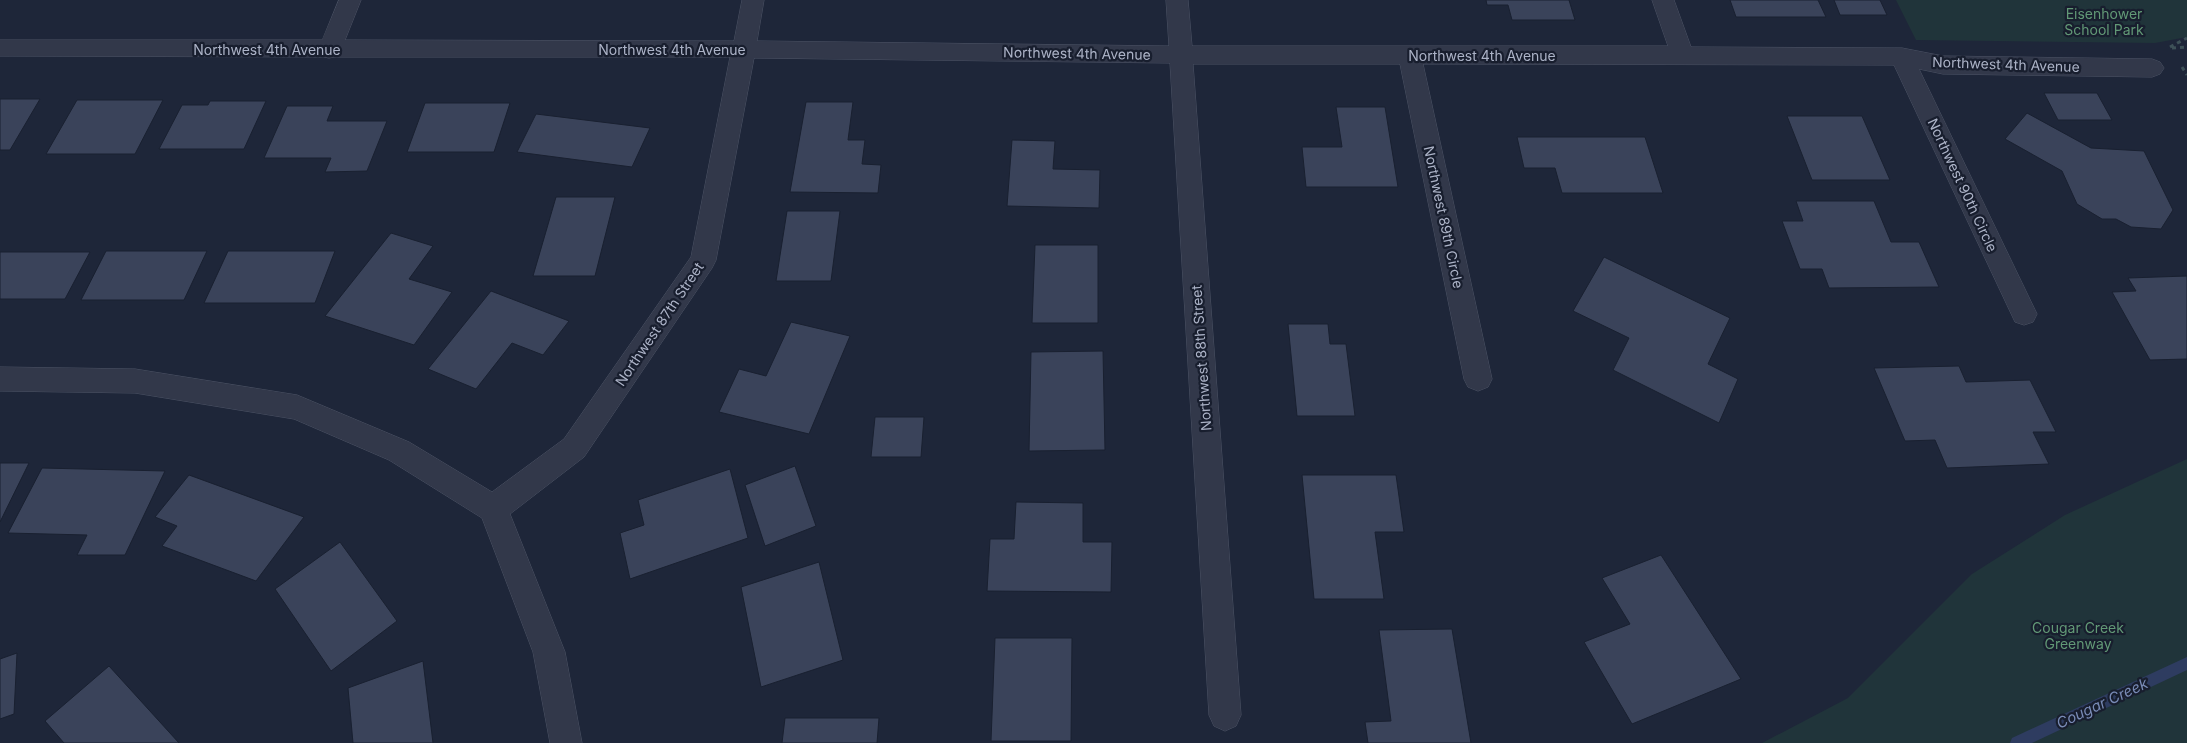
<svg xmlns="http://www.w3.org/2000/svg" width="2187" height="743" viewBox="0 0 2187 743" font-family="Inter,sans-serif">
  <style>
    .green { fill: #20343a }
    .lines { fill: none; stroke-linecap: round; stroke-linejoin: round }
    .stream { fill: #2e3c60; fill-rule: evenodd }
    .building { fill: #3a435a; stroke: #192030 }
    .minor-casing { stroke: #4c5365; stroke-width: 1 }
    .path { stroke: #3e5158; stroke-width: 3; stroke-dasharray: 4 4; stroke-linecap: butt }
    .minor { fill: #32384a; fill-rule: evenodd }
    .labels { text-anchor: middle; dominant-baseline: central; stroke-width: 4.5; stroke-linejoin: round; paint-order: stroke }
    .park-label { font-size: 14px; fill: #629976; stroke: #181e2e }
    .street-label { font-size: 14px; fill: #acb3c7; stroke: #181e2e }
    .water-label { font-size: 15px; font-style: italic; fill: #798bb6; stroke: #181e2e }
  </style>
  <rect width="100%" height="100%" fill="#1e2639"/>
  <path class="green" d="M 1896,0 L 2187,0 L 2187,37 L 2155,43 L 1916,40 Z
    M 2187,459 L 2187,743 L 1762,743 L 1848,698 L 1972,574 L 2065,515 Z"/>
  <g class="lines">
    <path class="stream" d="M 2187,657 L 2187,670 L 2032,743 L 2010,743 L 2012,738 Z"/>
  </g>
  <path class="building" d="M 1486,0 L 1569,0 L 1575,20 L 1512,20 L 1508,5 L 1487,5 Z
    M 1730,0 L 1818,0 L 1826,17 L 1736,17 Z
    M 1834,0 L 1880,0 L 1887,15 L 1840,15 Z
    M 2044,93 L 2097,93 L 2112,120 L 2058,120 Z
    M 0,99 L 40,99 L 10,150 L 0,150 Z
    M 77,100 L 163,100 L 135,154 L 46,154 Z
    M 210,101 L 266,101 L 244,149 L 159,149 L 182,105 L 208,105 Z
    M 806,102 L 853,102 L 848,140 L 865,140 L 862,164 L 881,165 L 878,193 L 790,192 Z
    M 425,103 L 510,103 L 494,152 L 407,152 Z
    M 287,106 L 333,106 L 327,121 L 387,121 L 367,171 L 325,172 L 331,158 L 264,158 Z
    M 1336,107 L 1385,107 L 1398,187 L 1306,187 L 1302,147 L 1342,147 Z
    M 2027,113 L 2091,148 L 2144,151 L 2173,210 L 2161,229 L 2131,227 L 2116,219 L 2102,219 L 2077,204 L 2062,171 L 2005,139 Z
    M 536,114 L 650,128 L 632,167 L 517,152 Z
    M 1787,116 L 1862,116 L 1890,180 L 1812,180 Z
    M 1517,137 L 1645,137 L 1663,193 L 1562,193 L 1555,168 L 1524,168 Z
    M 1012,140 L 1055,141 L 1053,169 L 1100,170 L 1099,208 L 1007,206 Z
    M 556,197 L 615,197 L 595,276 L 533,276 Z
    M 1796,201 L 1874,201 L 1891,242 L 1919,242 L 1939,287 L 1829,288 L 1822,269 L 1800,269 L 1782,221 L 1803,221 Z
    M 787,211 L 840,211 L 831,281 L 776,281 Z
    M 391,233 L 433,246 L 409,279 L 452,292 L 414,345 L 325,316 Z
    M 1035,245 L 1098,245 L 1098,323 L 1032,323 Z
    M 106,251 L 207,251 L 184,300 L 81,300 Z
    M 228,251 L 335,251 L 315,303 L 204,303 Z
    M 0,252 L 90,252 L 65,299 L 0,299 Z
    M 1604,257 L 1730,318 L 1708,364 L 1738,379 L 1719,423 L 1613,370 L 1629,338 L 1573,311 Z
    M 2187,276 L 2187,359 L 2150,360 L 2112,292 L 2136,291 L 2128,278 Z
    M 491,291 L 569,321 L 543,355 L 512,343 L 476,389 L 428,369 Z
    M 791,322 L 850,336 L 809,434 L 719,412 L 739,369 L 766,376 Z
    M 1288,324 L 1328,324 L 1330,344 L 1346,344 L 1355,416 L 1297,416 Z
    M 1103,351 L 1105,450 L 1029,451 L 1031,352 Z
    M 1959,366 L 1966,382 L 2030,380 L 2056,432 L 2033,432 L 2049,464 L 1947,468 L 1935,440 L 1905,441 L 1874,368 Z
    M 875,417 L 924,417 L 921,457 L 871,457 Z
    M 0,463 L 29,463 L 0,522 Z
    M 795,466 L 816,526 L 765,546 L 745,485 Z
    M 42,468 L 165,471 L 125,555 L 77,555 L 87,535 L 8,533 Z
    M 730,469 L 748,538 L 630,579 L 620,533 L 644,525 L 638,500 Z
    M 189,475 L 304,517 L 256,581 L 162,546 L 177,526 L 155,517 Z
    M 1302,475 L 1396,475 L 1404,532 L 1375,532 L 1384,599 L 1314,599 Z
    M 1016,502 L 1083,503 L 1083,542 L 1112,542 L 1111,592 L 987,591 L 990,539 L 1014,539 Z
    M 340,542 L 397,621 L 331,671 L 275,589 Z
    M 1661,555 L 1741,679 L 1632,724 L 1584,642 L 1630,624 L 1602,578 Z
    M 819,562 L 843,660 L 761,687 L 741,587 Z
    M 1452,629 L 1471,743 L 1368,743 L 1365,722 L 1391,721 L 1379,630 Z
    M 995,638 L 1072,638 L 1071,741 L 991,741 Z
    M 17,653 L 14,714 L 0,719 L 0,659 Z
    M 423,661 L 433,743 L 353,743 L 348,688 Z
    M 109,666 L 179,743 L 64,743 L 45,721 Z
    M 785,718 L 879,718 L 877,743 L 782,743 Z"/>
  <g class="lines">
    <g class="minor-casing">
      <path id="minor" d="M 339,0 L 361,0 L 345,40 L 734,41 L 742,0 L 764,0 L 757,41 L 1169,46 L 1166,0 L 1188,0 L 1192,46 L 1668,46 L 1652,0 L 1674,0 L 1691,47 L 1902,48 L 1943,56 L 2152,59 L 2160,62 L 2164,68 L 2160,74 L 2152,77 L 1943,74 L 1919,69 L 2037,314 L 2033,322 L 2024,325 L 2015,322 L 1894,65 L 1423,64 L 1492,379 L 1488,387 L 1478,391 L 1468,387 L 1464,379 L 1400,64 L 1193,64 L 1241,715 L 1236,726 L 1225,731 L 1214,726 L 1209,715 L 1170,63 L 754,58 L 716,260 L 712,268 L 584,457 L 510,514 L 565,652 L 582,743 L 550,743 L 533,652 L 482,518 L 389,460 L 294,419 L 135,393 L 0,391 L 0,367 L 135,369 L 297,395 L 409,442 L 492,492 L 564,439 L 691,257 L 730,57 L 334,57 L 329,58 L 324,57 L 0,56 L 0,40 L 322,40 Z"/>
    </g>
    <path class="path" d="M 2170,47 L 2187,38
      M 2172,48 L 2187,47
      M 2182,67 L 2187,75"/>
    <use href="#minor" class="minor"/>
  </g>
  <g class="labels">
    <g class="park-label">
      <text x="2104" y="13">Eisenhower<tspan x="2104" dy="16">School Park</tspan></text>
      <text x="2078" y="627">Cougar Creek<tspan x="2078" dy="16">Greenway</tspan></text>
    </g>
    <g class="street-label">
      <text x="267" y="49">Northwest 4th Avenue</text>
      <text x="672" y="49">Northwest 4th Avenue</text>
      <text transform="translate(1077 53) rotate(1)">Northwest 4th Avenue</text>
      <text x="1482" y="55">Northwest 4th Avenue</text>
      <text transform="translate(2006 64) rotate(2)">Northwest 4th Avenue</text>
      <text transform="translate(1963 185) rotate(65)">Northwest 90th Circle</text>
      <text transform="translate(1444 217) rotate(78)">Northwest 89th Circle</text>
      <text transform="translate(659 324) rotate(-56)">Northwest 87th Street</text>
      <text transform="translate(1201 358) rotate(-94)">Northwest 88th Street</text>
    </g>
    <g class="water-label">
      <text transform="translate(2102 703) rotate(-25)">Cougar Creek</text>
    </g>
  </g>
</svg>
